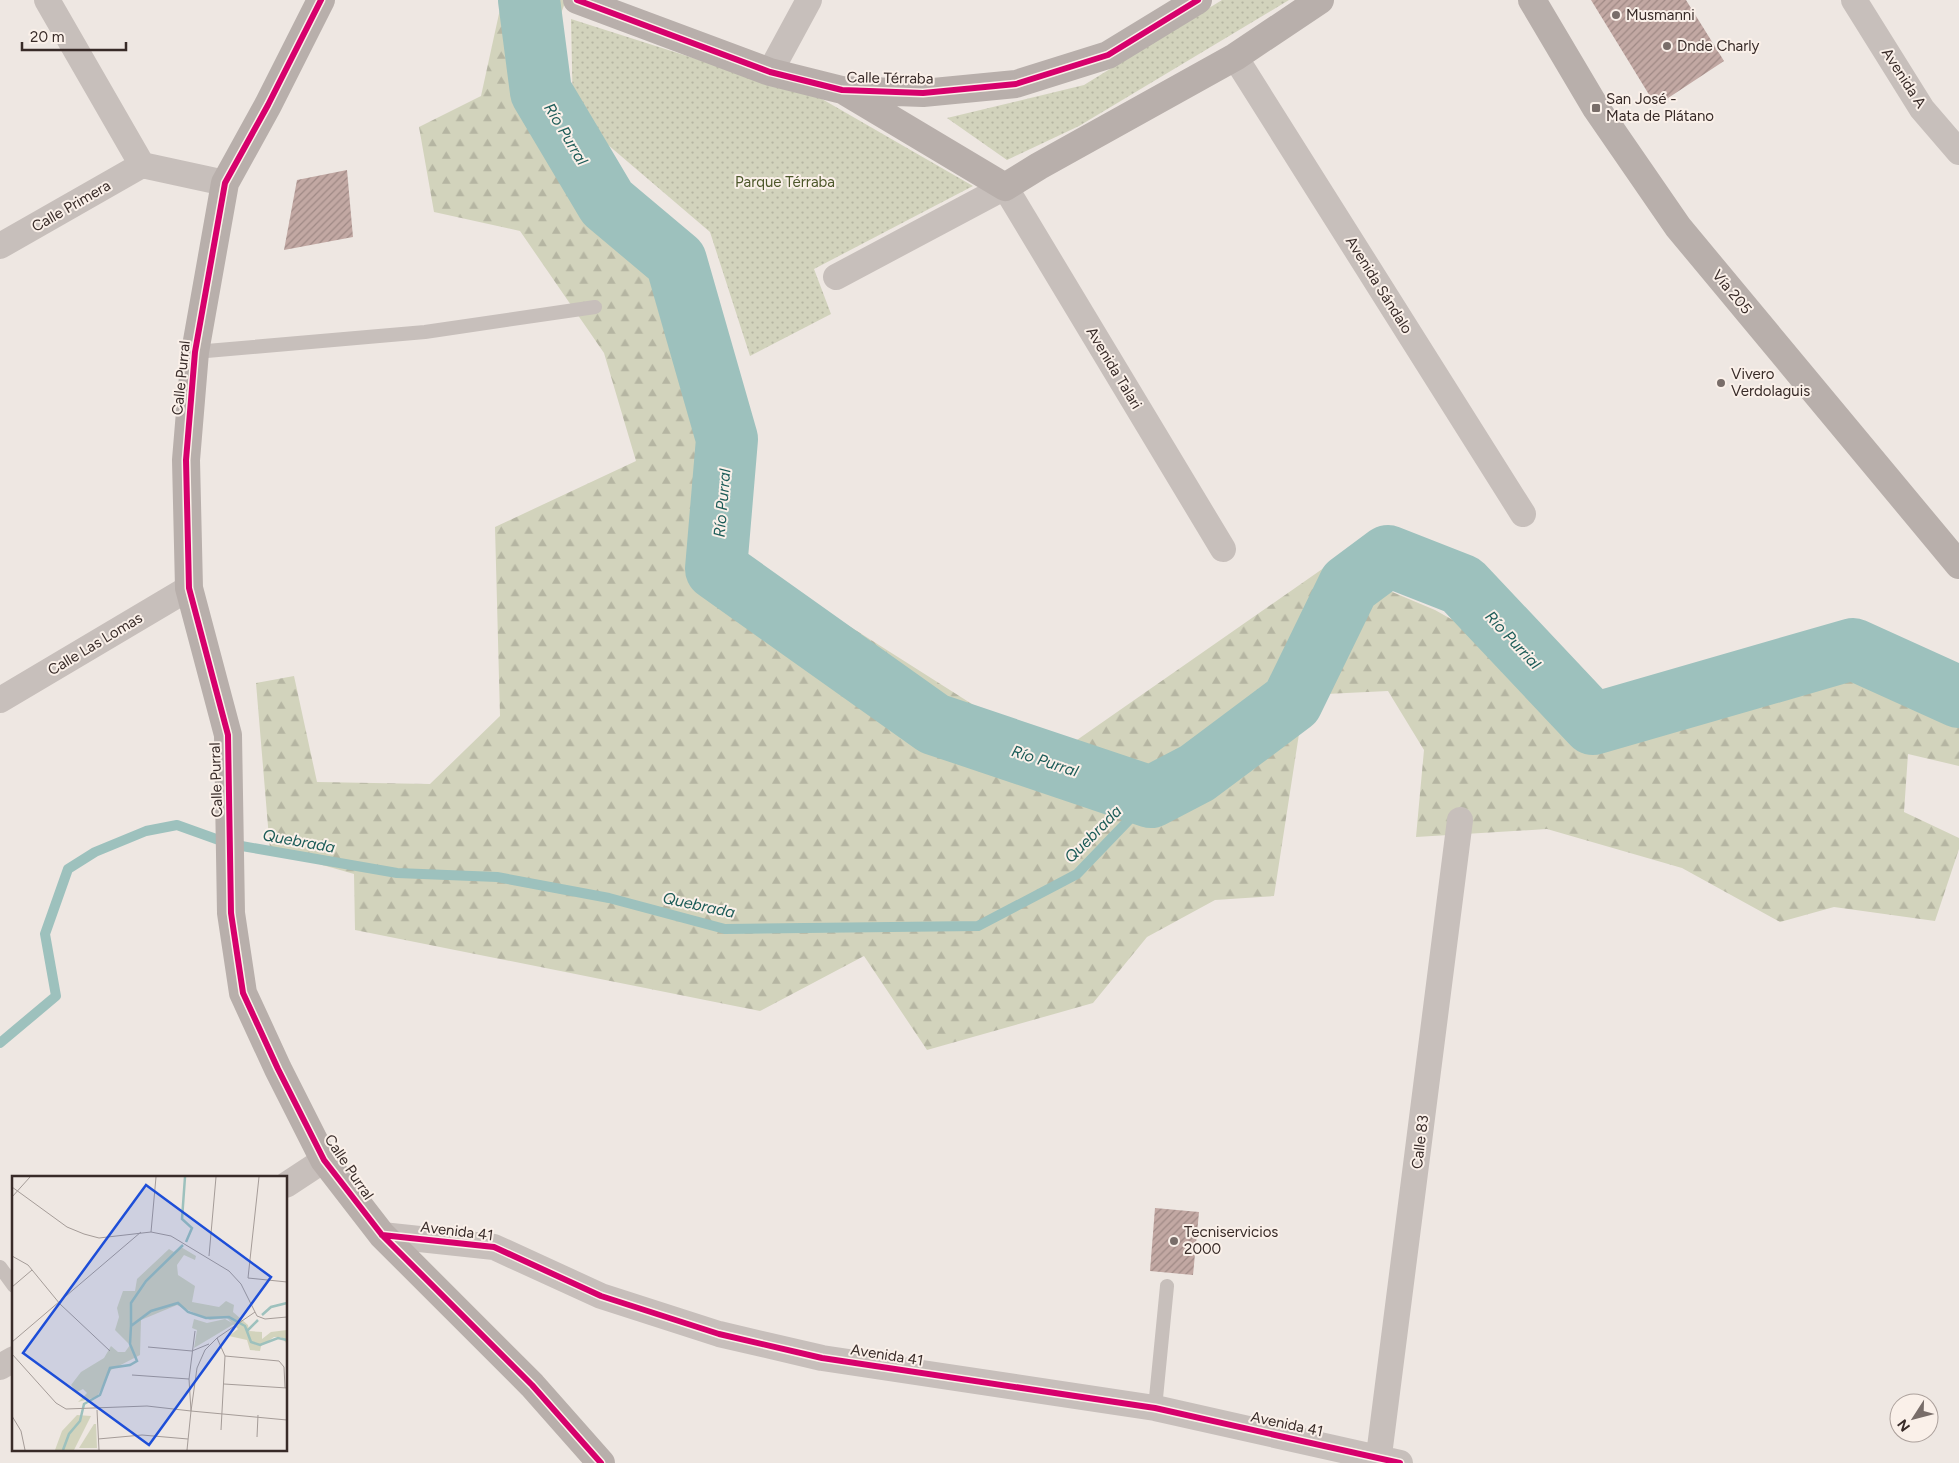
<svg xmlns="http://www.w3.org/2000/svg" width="1959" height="1463" viewBox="0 0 1959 1463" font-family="Figtree,sans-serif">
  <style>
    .grass { fill: url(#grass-dots) }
    .forest { fill: url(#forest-firs) }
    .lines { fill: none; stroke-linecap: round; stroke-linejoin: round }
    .stream { stroke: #9dc1bd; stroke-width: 10 }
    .river { stroke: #9dc1bd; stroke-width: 62 }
    .building { fill: url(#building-hatch) }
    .lane { stroke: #c7bfbb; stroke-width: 14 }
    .street { stroke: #c7bfbb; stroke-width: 26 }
    .secondary { stroke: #b8afab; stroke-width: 28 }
    .cycleway-casing { stroke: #faf0e9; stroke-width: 9 }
    .cycleway { stroke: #d6006c; stroke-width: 6 }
    .poi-dot { fill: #786d69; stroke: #faf0e9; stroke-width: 2 }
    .labels { text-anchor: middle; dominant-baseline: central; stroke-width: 4; stroke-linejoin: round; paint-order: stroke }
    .poi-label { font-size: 15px; fill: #382b28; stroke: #faf0e9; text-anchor: start }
    .street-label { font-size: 15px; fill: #382b28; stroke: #faf0e9 }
    .park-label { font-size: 15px; fill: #4d582b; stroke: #faf0e9 }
    .water-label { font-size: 16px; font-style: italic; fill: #1c5c58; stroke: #faf0e9 }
    .inset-river { fill: none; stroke: #9dc1bd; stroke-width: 2.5 }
    .inset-road { fill: none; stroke: #a59c98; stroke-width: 1 }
    .view { fill: #1d4ed8; fill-opacity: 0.15; stroke: #1d4ed8; stroke-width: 2.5 }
    .inset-edge { fill: none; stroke: #382b28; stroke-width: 2.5 }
  </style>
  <defs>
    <pattern id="grass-dots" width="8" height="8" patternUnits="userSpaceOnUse" patternTransform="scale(1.25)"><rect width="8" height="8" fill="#d2d3bc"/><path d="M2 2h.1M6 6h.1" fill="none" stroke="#b5b5a2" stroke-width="1.8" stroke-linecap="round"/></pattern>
    <pattern id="forest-firs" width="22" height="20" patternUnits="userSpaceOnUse" patternTransform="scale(1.25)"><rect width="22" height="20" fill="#d2d3bc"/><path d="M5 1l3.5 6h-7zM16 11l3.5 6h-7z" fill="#b5b5a2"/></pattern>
    <pattern id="building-hatch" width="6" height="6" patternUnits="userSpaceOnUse" patternTransform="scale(1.25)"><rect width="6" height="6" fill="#c2a8a3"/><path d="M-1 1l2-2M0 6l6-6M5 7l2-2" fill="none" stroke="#9f8985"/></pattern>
  </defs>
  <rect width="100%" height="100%" fill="#eee7e2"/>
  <path class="grass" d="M 1222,0 L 1289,0 L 1079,126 L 1007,160 L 947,118 L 1084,85 Z
    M 571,19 L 822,99 L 973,186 L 814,269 L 831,314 L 750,356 L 710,232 L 573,115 Z"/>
  <path class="forest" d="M 502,0 L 566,0 L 556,27 L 557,107 L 669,223 L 737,555 L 1054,756 L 1328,565 L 1435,610 L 1597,701 L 1769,657 L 1884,655 L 1948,681 L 1959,695 L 1959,766 L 1908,754 L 1904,812 L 1959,838 L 1959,849 L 1935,921 L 1834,907 L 1780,922 L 1682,868 L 1547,829 L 1416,837 L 1424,750 L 1388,691 L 1305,695 L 1274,896 L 1215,900 L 1147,937 L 1093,1003 L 927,1050 L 864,956 L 760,1011 L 355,930 L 354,874 L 270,850 L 256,683 L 294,676 L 317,782 L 430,784 L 500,716 L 495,527 L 636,461 L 604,353 L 520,231 L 434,212 L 419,127 L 481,96 Z"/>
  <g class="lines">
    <path class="stream" d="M 0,1043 L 56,996 L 45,934 L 68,869 L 95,852 L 146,831 L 177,825 L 230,844 L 397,873 L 497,877 L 609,898 L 725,929 L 978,926 L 1077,874 L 1151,797"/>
    <path class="river" d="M 529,0 L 541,92 L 607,203 L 676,261 L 727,439 L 716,569 L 934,724 L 1151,797 L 1197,773 L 1292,702 L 1349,585 L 1388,556 L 1462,585 L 1593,724 L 1853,649 L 1959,697"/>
  </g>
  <path class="building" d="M 1591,0 L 1686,0 L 1724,61 L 1656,106 Z
    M 347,170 L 353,237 L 284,250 L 297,180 Z
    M 1155,1208 L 1199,1212 L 1193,1275 L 1150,1271 Z"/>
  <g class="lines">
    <path class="lane" d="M 195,352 L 425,332 L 595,307
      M 0,1267 L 14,1286
      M 1155,1408 L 1167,1286"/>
    <path class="street" d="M 47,0 L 142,165
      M 1854,0 L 1922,109 L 1959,152
      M 1235,57 L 1523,514
      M 770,72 L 809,0
      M 142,165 L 225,183
      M 0,246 L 142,165
      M 836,277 L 1005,187 L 1223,549
      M 0,700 L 189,588
      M 286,1185 L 324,1160
      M 382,1235 L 494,1247 L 601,1296 L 719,1334 L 822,1358 L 1155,1408 L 1400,1463
      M 0,1367 L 14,1359
      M 1378,1463 L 1460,820"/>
    <path class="secondary" d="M 321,0 L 268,105 L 225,183 L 195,352 L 186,460 L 189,588 L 228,735 L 231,913 L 243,993 L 278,1069 L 324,1160 L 382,1235 L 532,1385 L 601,1463
      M 577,0 L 770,72 L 842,90 L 923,93 L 1016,84 L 1108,55 L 1198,0
      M 1532,0 L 1596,108 L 1678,227 L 1959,565
      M 846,92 L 1005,187 L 1039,166 L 1235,57 L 1320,0"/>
    <g class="cycleway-casing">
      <path id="cycleway" d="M 321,0 L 268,105 L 225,183 L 195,352 L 186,460 L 189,588 L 228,735 L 231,913 L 243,993 L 278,1069 L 324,1160 L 382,1235 L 532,1385 L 601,1463
        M 577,0 L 770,72 L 842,90 L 923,93 L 1016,84 L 1108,55 L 1198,0
        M 382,1235 L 494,1247 L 601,1296 L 719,1334 L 822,1358 L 1155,1408 L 1400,1463"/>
    </g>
    <use href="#cycleway" class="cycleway"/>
  </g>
  <g class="poi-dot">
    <circle cx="1616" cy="15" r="5"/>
    <circle cx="1667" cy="46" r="5"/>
    <rect x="1591" y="103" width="10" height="10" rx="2.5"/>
    <circle cx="1721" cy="383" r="5"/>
    <circle cx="1174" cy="1241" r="5"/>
  </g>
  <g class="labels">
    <g class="poi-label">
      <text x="1626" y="15">Musmanni</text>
      <text x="1677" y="46">Dnde Charly</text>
      <text x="1606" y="99">San José -<tspan x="1606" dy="17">Mata de Plátano</tspan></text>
      <text x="1731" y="374">Vivero<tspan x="1731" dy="17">Verdolaguis</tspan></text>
      <text x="1184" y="1232">Tecniservicios<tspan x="1184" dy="17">2000</tspan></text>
    </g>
    <g class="street-label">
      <text transform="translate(890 78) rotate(1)">Calle Térraba</text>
      <text transform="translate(1904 78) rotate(57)">Avenida A</text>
      <text transform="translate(71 206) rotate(-30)">Calle Primera</text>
      <text transform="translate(1379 285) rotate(58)">Avenida Sándalo</text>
      <text transform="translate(1732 292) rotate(50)">Vía 205</text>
      <text transform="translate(1114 368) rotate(59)">Avenida Talari</text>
      <text transform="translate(181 378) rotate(-84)">Calle Purral</text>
      <text transform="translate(95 644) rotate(-31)">Calle Las Lomas</text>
      <text transform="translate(216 780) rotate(-92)">Calle Purral</text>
      <text transform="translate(1420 1142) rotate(-83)">Calle 83</text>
      <text transform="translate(349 1167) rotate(56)">Calle Purral</text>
      <text transform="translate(457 1231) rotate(7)">Avenida 41</text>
      <text transform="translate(887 1355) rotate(9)">Avenida 41</text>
      <text transform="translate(1287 1424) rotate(12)">Avenida 41</text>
    </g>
    <g class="park-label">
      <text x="785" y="182">Parque Térraba</text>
    </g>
    <g class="water-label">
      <text transform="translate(566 134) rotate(59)">Río Purral</text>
      <text transform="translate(722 503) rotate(-85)">Río Purral</text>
      <text transform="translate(1513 640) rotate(47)">Río Purrial</text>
      <text transform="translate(1045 761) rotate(18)">Río Purral</text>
      <text transform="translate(1093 834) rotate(-45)">Quebrada</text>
      <text transform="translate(299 841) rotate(10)">Quebrada</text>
      <text transform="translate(699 905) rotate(12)">Quebrada</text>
    </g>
  </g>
  <g transform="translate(12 1176)">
    <rect width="275" height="275" fill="#eee7e2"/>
    <path d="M 182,143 L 195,147 L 213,143 L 222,148 L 182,172 L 185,154 L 180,152 ZM 82,248 L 84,248 L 85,272 L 67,272 Z" fill="#d2d3bc"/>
    <path d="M 169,71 L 184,80 L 183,84 L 172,79 L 165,89 L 166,99 L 183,110 L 180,126 L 207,131 L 214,125 L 222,129 L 221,136 L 236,149 L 237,155 L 250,156 L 250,163 L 259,156 L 275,154 L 275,168 L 269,161 L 262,161 L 249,170 L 248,175 L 238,174 L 235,164 L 217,160 L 226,153 L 215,142 L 198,144 L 165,129 L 129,144 L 128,179 L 99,194 L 85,221 L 66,226 L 75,217 L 71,213 L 65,216 L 59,209 L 69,196 L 92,182 L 99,170 L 106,176 L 113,176 L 118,169 L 103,154 L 107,141 L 105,132 L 111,115 L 123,115 L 125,103 L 157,73 L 162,76 ZM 65,239 L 79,240 L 62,274 L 43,274 L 50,255 Z" fill="#d2d3bc"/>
    <path class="inset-river" d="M 173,1 L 170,43 L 180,52 L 174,66M 250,139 L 259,131 L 275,127M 119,150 L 119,127 L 134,105 L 171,69M 235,155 L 246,144M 51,274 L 57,258 L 68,245 L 72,228 L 88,219 L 98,192 L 118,189 L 125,185 L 118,168 L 119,150 L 139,135 L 166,127 L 176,136 L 194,142 L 217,141 L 233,150 L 239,166 L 248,169 L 266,162 L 275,164"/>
    <path class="inset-road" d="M 0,11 L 55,51 L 72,58 L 87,62 L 139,56 L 159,60 L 217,95 L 229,108 L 245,140 L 253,143 L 275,141M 0,21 L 18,1M 139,56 L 144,1M 0,80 L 16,89 L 48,128 L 98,175M 197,80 L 204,1M 236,102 L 247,1M 236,102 L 275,106M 0,111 L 20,94M 205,162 L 213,180 L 209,254M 0,166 L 129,56M 136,171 L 180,175 L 197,168M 0,178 L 44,227 L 54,233 L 135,230 L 179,235 L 175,274M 213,180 L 267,185 L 272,191 L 273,212M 120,199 L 177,203M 212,208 L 275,212M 85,234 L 87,274M 179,235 L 185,192 L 193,174 L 205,162 L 243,136M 179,235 L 275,244M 179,235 L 177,203 L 183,155M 0,240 L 9,255 L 13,274M 245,261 L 246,239M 86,263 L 130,259 L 176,263"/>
    <path class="view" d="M 134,9 L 259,101 L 137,269 L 11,177 Z"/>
    <rect width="275" height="275" class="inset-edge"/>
  </g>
  <g transform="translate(1914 1418) rotate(234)"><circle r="24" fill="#faf0e9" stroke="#aca19c"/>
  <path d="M0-4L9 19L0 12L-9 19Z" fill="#786d69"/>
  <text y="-8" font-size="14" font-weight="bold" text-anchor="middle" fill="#382b28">N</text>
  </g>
  <path d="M22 42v8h104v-8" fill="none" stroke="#382b28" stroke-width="2.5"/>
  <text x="30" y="42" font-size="15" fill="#382b28" stroke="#faf0e9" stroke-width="4" paint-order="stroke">20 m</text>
</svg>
